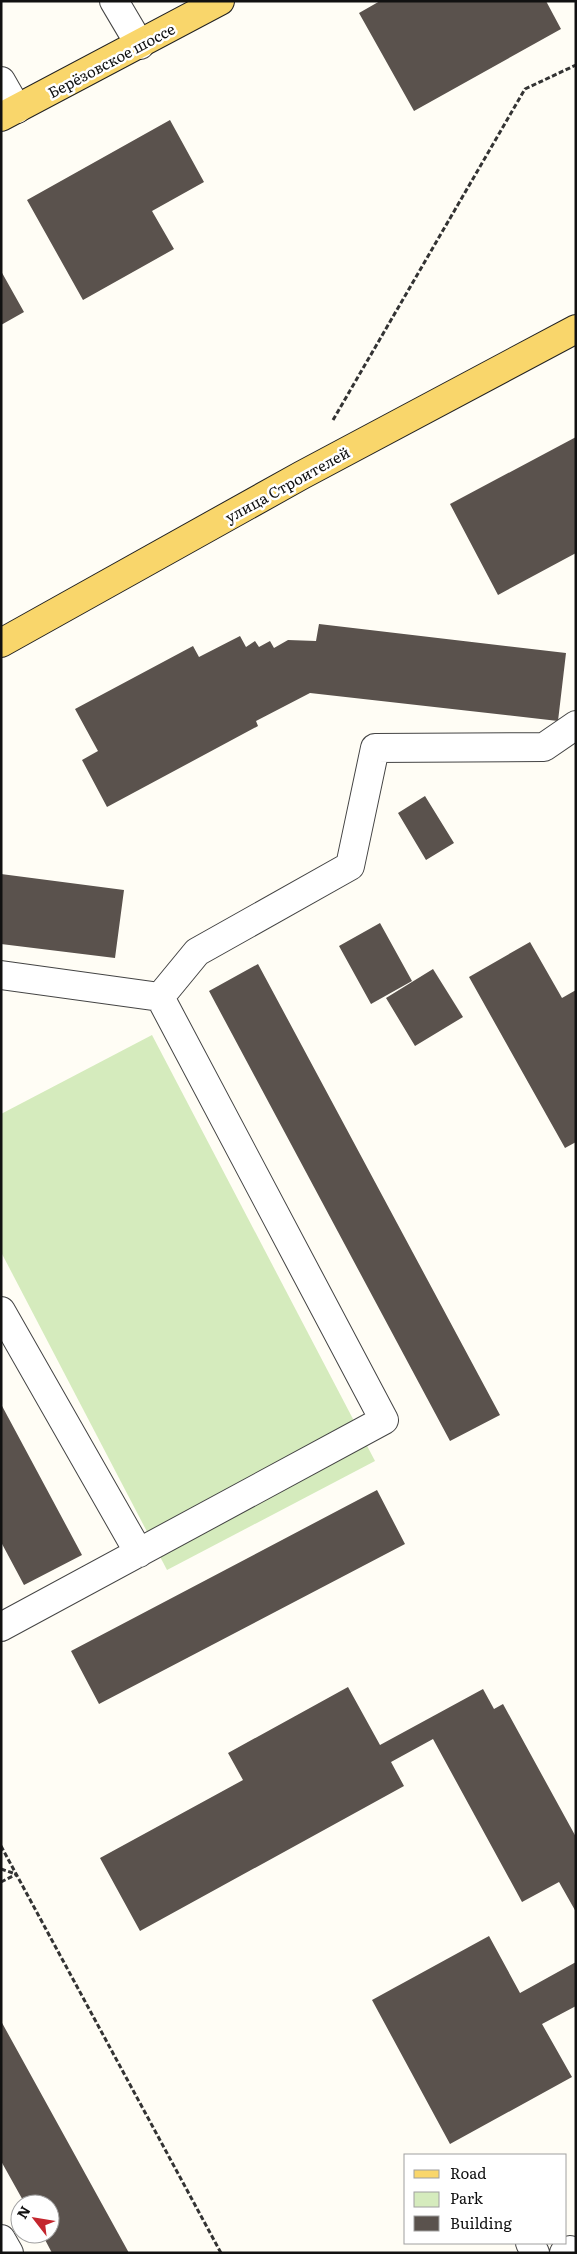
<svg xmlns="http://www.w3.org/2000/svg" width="577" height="2254" viewBox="0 0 577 2254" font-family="Literata,serif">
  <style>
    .green { fill: #d5ebbd }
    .building { fill: #5a524d }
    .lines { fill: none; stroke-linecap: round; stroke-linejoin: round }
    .minor-casing { stroke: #444; stroke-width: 30 }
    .major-casing { stroke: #222; stroke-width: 30 }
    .path { stroke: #333; stroke-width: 3; stroke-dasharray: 5 2.5; stroke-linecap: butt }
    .minor { stroke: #fff; stroke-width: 28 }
    .major { stroke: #f9d66b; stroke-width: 28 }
    .labels { text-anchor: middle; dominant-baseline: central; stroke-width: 5; stroke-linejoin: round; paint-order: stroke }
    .street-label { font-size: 15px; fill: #111; stroke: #fff }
  </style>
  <rect width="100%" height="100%" fill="#fffdf5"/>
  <path class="green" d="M 152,1035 L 375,1461 L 167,1570 L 1,1252 L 1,1114 Z"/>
  <path class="building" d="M 380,1 L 546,1 L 561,29 L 414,111 L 359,13 Z
    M 170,120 L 204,182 L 152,211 L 174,249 L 83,300 L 27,200 Z
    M 1,271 L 24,312 L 1,325 Z
    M 576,437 L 576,553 L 498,595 L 450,504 Z
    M 319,624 L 566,653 L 558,721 L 310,693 L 256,721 L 258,726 L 107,807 L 82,760 L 98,751 L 75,709 L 193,646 L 199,657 L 240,636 L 246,647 L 255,641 L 259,647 L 270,641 L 274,648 L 288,640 L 316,641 Z
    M 425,796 L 454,843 L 426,860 L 398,813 Z
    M 1,874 L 124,890 L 115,958 L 1,944 Z
    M 380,923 L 412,981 L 371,1004 L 339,946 Z
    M 530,942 L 562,998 L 576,990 L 576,1142 L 565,1148 L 469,977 Z
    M 258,964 L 500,1415 L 450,1441 L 209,991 Z
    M 433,969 L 463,1017 L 415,1046 L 386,998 Z
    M 1,1404 L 82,1555 L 24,1585 L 1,1542 Z
    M 377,1490 L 405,1544 L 99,1704 L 71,1651 Z
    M 348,1687 L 380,1745 L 483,1689 L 494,1709 L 503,1704 L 576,1837 L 576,1912 L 559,1882 L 522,1902 L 433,1739 L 391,1762 L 404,1786 L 140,1931 L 100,1858 L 243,1780 L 228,1753 Z
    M 489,1936 L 520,1993 L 576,1962 L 576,2006 L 542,2024 L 572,2077 L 450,2144 L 372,2000 Z
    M 1,2021 L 129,2253 L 52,2253 L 42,2234 L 50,2234 L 50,2204 L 25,2204 L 1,2161 Z"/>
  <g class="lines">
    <g class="minor-casing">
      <path id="minor" d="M 114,1 L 140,45
        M 1,81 L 17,109
        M 1,975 L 160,997
        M 160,997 L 197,952 L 350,866 L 375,748 L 544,747 L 576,725
        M 1,1311 L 139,1553
        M 1,1627 L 384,1420 L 160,997
        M 1,2239 L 9,2253
        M 530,2243 L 535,2253
        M 564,2253 L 570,2250"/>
    </g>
    <g class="major-casing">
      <path id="major" d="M 1,117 L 220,1
        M 1,643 L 302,475 L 576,329"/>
    </g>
    <path class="path" d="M 333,420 L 525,89 L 576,65
      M 1,1846 L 221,2253
      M 1,1869 L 16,1874
      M 1,1882 L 17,1874"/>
    <use href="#minor" class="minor"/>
    <use href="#major" class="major"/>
  </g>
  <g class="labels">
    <g class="street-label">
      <text transform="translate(111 60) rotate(-28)">Берёзовское шоссе</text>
      <text transform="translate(287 484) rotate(-29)">улица Строителей</text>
    </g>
  </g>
  <rect width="577" height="2254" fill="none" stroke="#111111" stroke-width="5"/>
  <rect x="404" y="2154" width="162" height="90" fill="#ffffff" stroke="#a0a0a0"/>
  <rect x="414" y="2170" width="25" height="8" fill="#f9d66b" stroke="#a0a0a0"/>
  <text x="450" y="2179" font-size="15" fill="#111111">Road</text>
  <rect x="414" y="2192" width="25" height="15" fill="#d5ebbd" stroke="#a0a0a0"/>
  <text x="450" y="2204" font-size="15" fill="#111111">Park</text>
  <rect x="414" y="2216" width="25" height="15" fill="#5a524d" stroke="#a0a0a0"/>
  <text x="450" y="2229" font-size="15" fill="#111111">Building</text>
  <g transform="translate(35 2219) rotate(301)"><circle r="24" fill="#ffffff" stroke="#a0a0a0"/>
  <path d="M0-4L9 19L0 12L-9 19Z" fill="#c4262e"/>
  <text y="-8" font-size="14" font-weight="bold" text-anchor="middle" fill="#111111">N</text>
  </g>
</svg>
